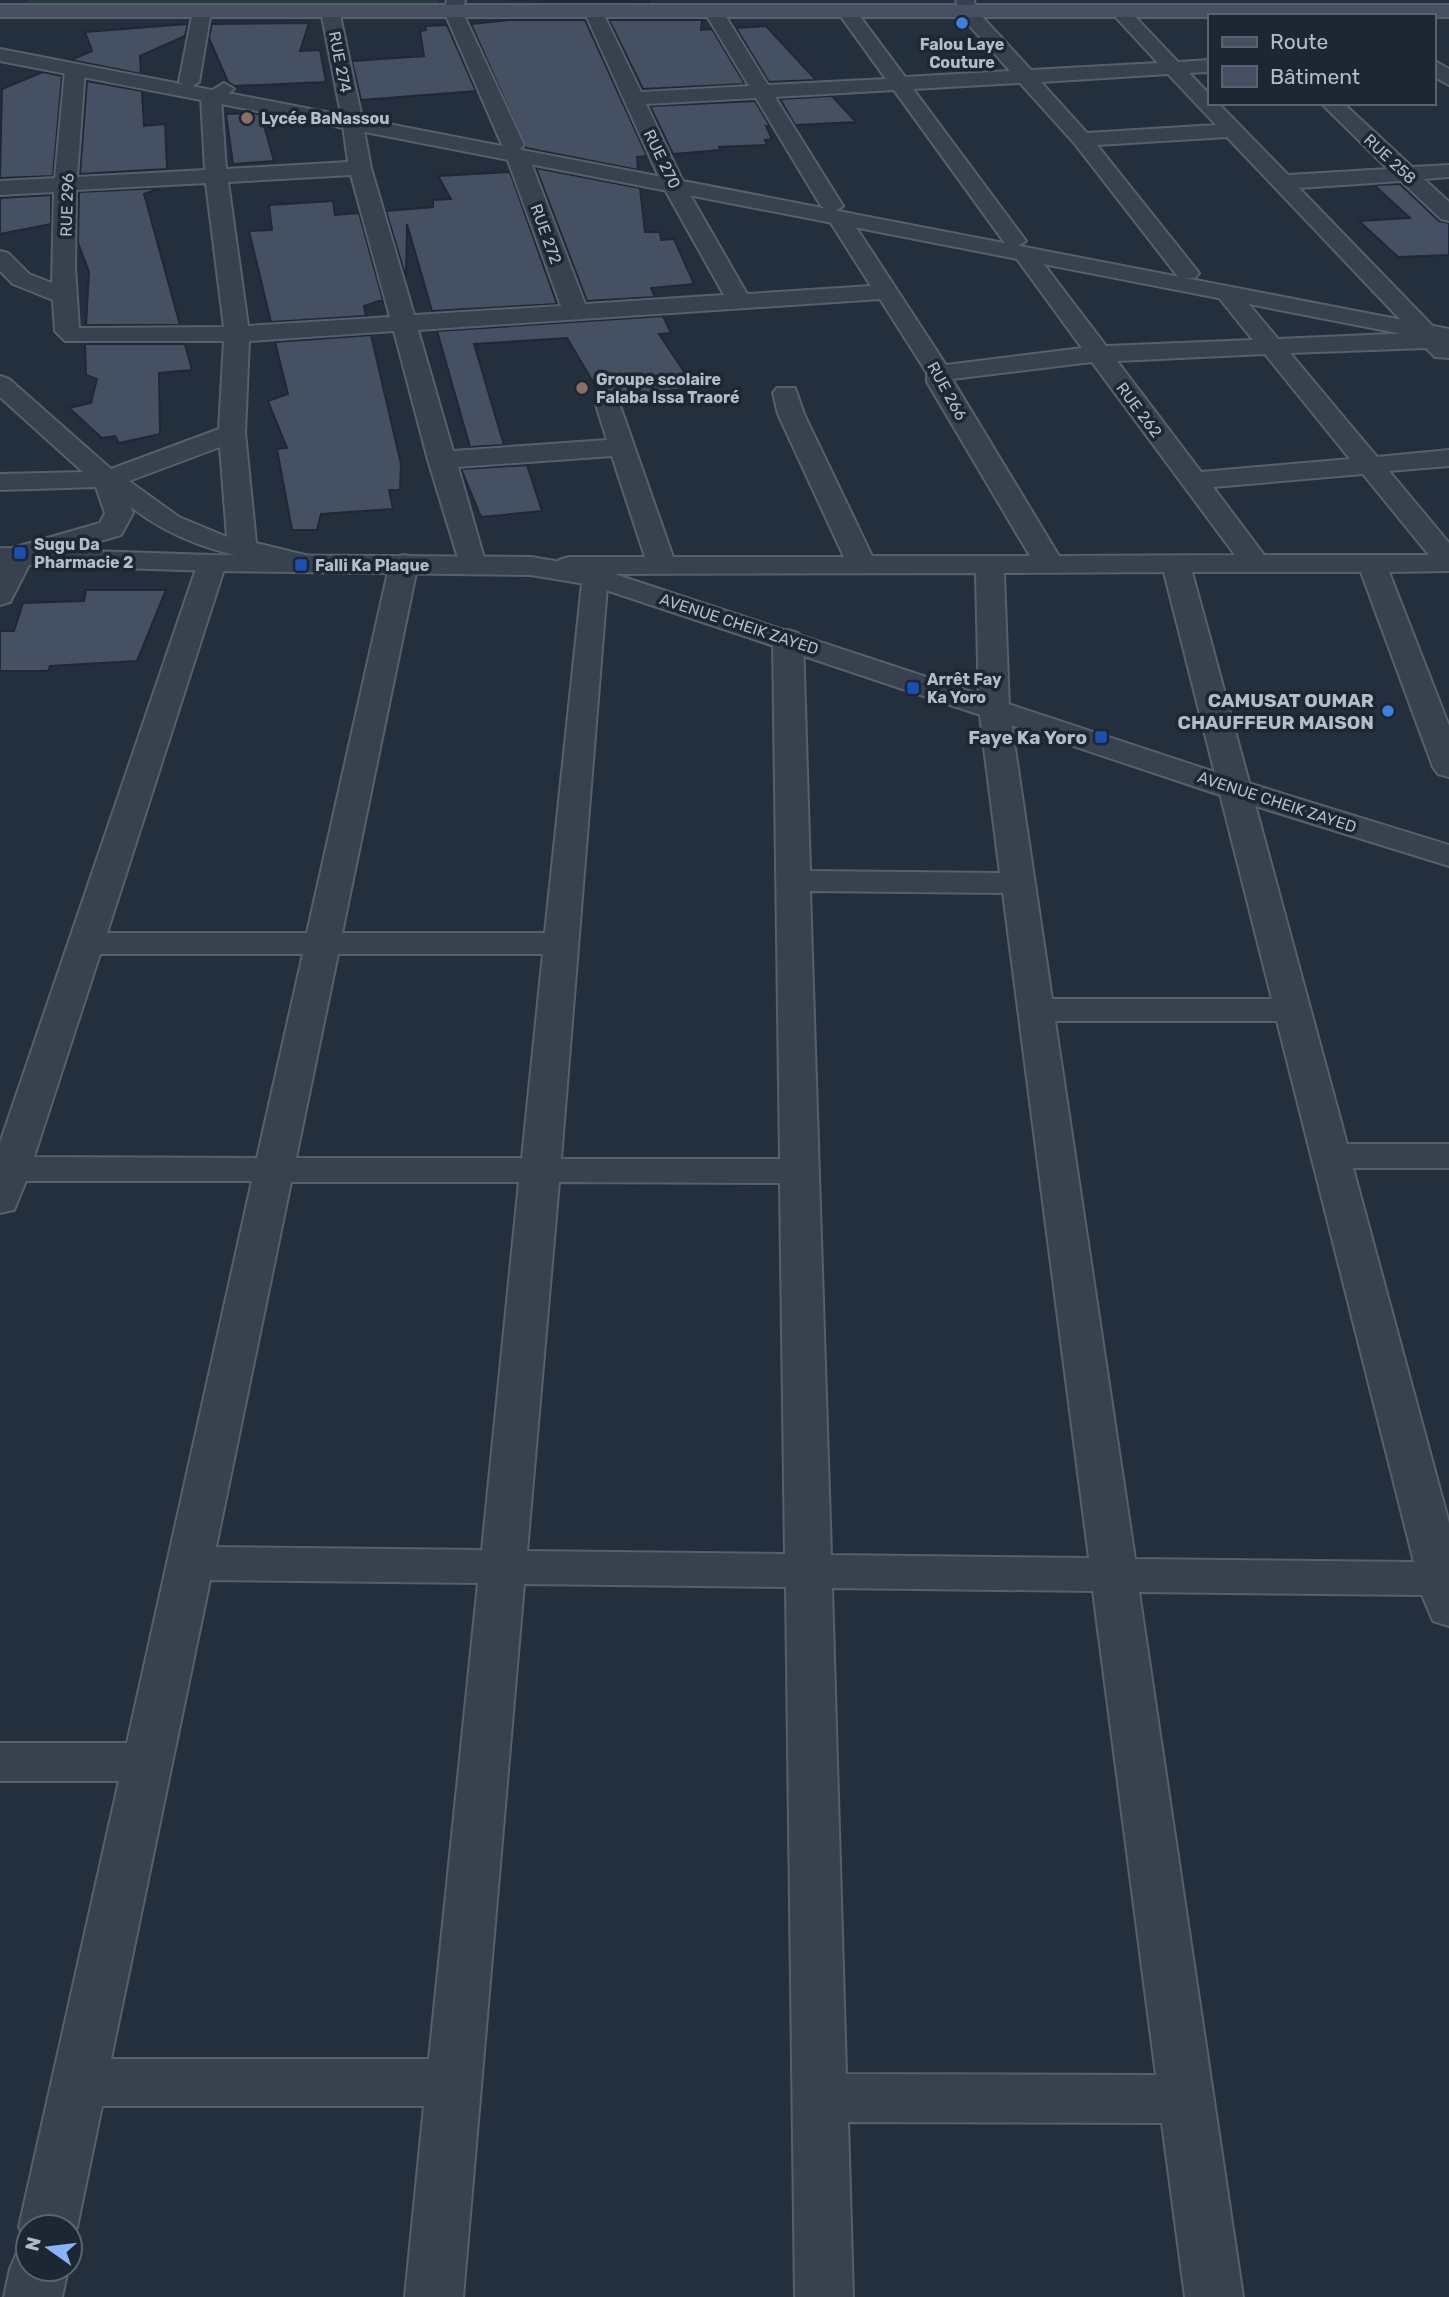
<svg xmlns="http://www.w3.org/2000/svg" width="1449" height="2297" viewBox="0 0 1449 2297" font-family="Rubik,sans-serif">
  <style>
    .green { fill: #263c3f }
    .building { fill: #455162; stroke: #1f2835; stroke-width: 2 }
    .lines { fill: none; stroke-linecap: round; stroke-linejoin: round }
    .minor-casing { stroke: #565f6c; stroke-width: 4 }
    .tertiary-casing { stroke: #565f6c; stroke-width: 4 }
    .secondary-casing { stroke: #565f6c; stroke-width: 4 }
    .minor { fill: #38414e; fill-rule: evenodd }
    .tertiary { fill: #38414e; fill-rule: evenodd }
    .secondary { fill: #465061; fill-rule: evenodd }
    .shop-dot { fill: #3f7fe0; stroke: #1d2633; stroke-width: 2.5 }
    .education-dot { fill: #8d6e63; stroke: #1d2633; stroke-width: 2.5 }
    .transit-dot { fill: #1a4fb4; stroke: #1d2633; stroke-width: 2.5 }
    .labels { text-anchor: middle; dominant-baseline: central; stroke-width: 7; stroke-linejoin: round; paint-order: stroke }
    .far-poi-label { font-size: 16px; font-weight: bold; fill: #b4bcc9; stroke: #1d2633; text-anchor: start }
    .far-street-label { font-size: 16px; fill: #b4bcc9; stroke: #1d2633 }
    .poi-label { font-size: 19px; font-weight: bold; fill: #b4bcc9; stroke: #1d2633; text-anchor: end }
  </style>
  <rect width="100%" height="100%" fill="#242f3e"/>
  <path class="green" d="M 28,0 L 438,0 L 437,4 L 26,3 Z"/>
  <path class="building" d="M 511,0 L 649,0 L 649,2 Z
    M 511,20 L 585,20 L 647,156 L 637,157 L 638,170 L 526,148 L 471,24 Z
    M 609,20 L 702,20 L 701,30 L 712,29 L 745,84 L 643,89 Z
    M 309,23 L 300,51 L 320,50 L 326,82 L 234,86 L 228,82 L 209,38 L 212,24 Z
    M 188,24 L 185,36 L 140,56 L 141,74 L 71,60 L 92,51 L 85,32 Z
    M 447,25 L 476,91 L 361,100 L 352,61 L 424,56 L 420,31 L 426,30 L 425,26 Z
    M 766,26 L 816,80 L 769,82 L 736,28 Z
    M 43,72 L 62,76 L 53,176 L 0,178 L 2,89 Z
    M 87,81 L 142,91 L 144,126 L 165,124 L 167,169 L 80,174 Z
    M 832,96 L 856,122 L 795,125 L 780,99 Z
    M 755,101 L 770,126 L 766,126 L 772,139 L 765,140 L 767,145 L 719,147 L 721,150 L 673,154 L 650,106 Z
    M 254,113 L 261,115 L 274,161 L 233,164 L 226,114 Z
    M 536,168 L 640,188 L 645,232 L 660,232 L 661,240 L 674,239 L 694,284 L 651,288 L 655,297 L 587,301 Z
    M 510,172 L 557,304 L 432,311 L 407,224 L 406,278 L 386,211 L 433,207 L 433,200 L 451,199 L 438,176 Z
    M 1400,184 L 1439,221 L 1449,223 L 1449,255 L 1398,257 L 1359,221 L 1410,218 L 1374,185 Z
    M 161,188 L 144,194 L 180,325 L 86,325 L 89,272 L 78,243 L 79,192 Z
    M 51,195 L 51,224 L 0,234 L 0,198 Z
    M 333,201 L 335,215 L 359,213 L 384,304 L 382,300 L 364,306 L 366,316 L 271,322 L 249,231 L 272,230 L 269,205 Z
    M 663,316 L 671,333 L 659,334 L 695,388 L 602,397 L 567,338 L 474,344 L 504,445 L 470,447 L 437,331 Z
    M 371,335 L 401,464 L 400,490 L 389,490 L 393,509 L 321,514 L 317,530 L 292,530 L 277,449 L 287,448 L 268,401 L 288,394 L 275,342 Z
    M 85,344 L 185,344 L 192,370 L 159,373 L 160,434 L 119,443 L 115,436 L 102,438 L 69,408 L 91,403 L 97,379 L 86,375 Z
    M 527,465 L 542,511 L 481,517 L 461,469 Z
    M 86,590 L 166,590 L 137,661 L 50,666 L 48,671 L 0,671 L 0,631 L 14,631 L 23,603 L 84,601 Z"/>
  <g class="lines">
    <g class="minor-casing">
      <path id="minor" d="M 447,0 L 465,0 L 462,11 L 524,145 L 520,149 L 528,155 L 585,304 L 724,295 L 663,186 L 584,11 L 593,5 L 602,11 L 641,92 L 749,86 L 704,11 L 713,5 L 720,7 L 768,85 L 886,79 L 837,11 L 846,5 L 853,7 L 905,77 L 1010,71 L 960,15 L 956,0 L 974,0 L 976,10 L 1031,70 L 1158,63 L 1110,11 L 1119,5 L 1126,7 L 1178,62 L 1209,60 L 1209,72 L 1189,73 L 1209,94 L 1209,103 L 1218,103 L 1288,175 L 1388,169 L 1321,103 L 1343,103 L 1412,167 L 1449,165 L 1449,177 L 1424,179 L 1449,202 L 1449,221 L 1441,219 L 1401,181 L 1299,188 L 1449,343 L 1449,358 L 1435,357 L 1426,348 L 1290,353 L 1377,457 L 1449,450 L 1449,466 L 1389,471 L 1449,543 L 1449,571 L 1389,572 L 1449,726 L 1449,777 L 1438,774 L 1433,767 L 1361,572 L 1192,572 L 1347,1144 L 1449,1144 L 1449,1168 L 1353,1168 L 1449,1523 L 1449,1626 L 1433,1621 L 1422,1595 L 1139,1592 L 1243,2297 L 1185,2297 L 1162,2123 L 848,2122 L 853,2297 L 795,2297 L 786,1587 L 524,1584 L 463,2297 L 405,2297 L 424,2106 L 102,2106 L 77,2227 L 70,2241 L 70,2227 L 28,2227 L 28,2245 L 19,2227 L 119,1781 L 0,1781 L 0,1743 L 127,1743 L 252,1181 L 26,1181 L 14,1210 L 0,1213 L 0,1143 L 198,563 L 202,557 L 212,555 L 222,557 L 226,563 L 107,933 L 307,933 L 390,563 L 394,557 L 404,555 L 414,557 L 418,563 L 342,933 L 545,933 L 583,574 L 559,572 L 555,566 L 559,560 L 569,557 L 645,557 L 612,456 L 458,467 L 486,565 L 482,571 L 472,574 L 462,571 L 428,460 L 394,331 L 249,341 L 245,433 L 256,543 L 309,556 L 313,562 L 309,568 L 299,570 C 236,555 183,548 131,507 L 133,513 L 121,535 L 31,561 L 10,602 L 0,605 L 0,565 L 9,549 L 100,523 L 105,513 L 96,487 L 0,490 L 0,474 L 83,472 L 0,397 L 0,376 L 9,379 L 111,469 L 219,429 L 224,341 L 65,341 L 55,331 L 53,300 L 13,284 L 0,271 L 0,251 L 8,253 L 29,274 L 52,283 L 54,192 L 0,195 L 0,181 L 55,178 L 65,70 L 75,64 L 85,70 L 77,177 L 205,170 L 201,97 L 224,83 L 234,89 L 221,99 L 226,169 L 348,162 L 343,125 L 349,120 L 341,114 L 321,11 L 330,5 L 339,11 L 361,114 L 355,119 L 363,125 L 371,168 L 414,315 L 561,306 L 506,155 L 510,150 L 502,145 L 444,11 ZM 1168,74 L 1216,125 L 1087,133 L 1041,82 ZM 1020,83 L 1075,144 L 1179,278 L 1195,278 L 1199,273 L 1097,145 L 1227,137 L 1413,333 L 1278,339 L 1236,289 L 1220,289 L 1216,294 L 1253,340 L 1106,346 L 1033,250 L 1025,248 L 1014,255 L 1082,348 L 946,365 L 848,215 L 840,213 L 829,220 L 871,286 L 747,294 L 685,186 L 646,104 L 756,98 L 821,206 L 832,213 L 843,206 L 775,97 L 894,90 L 1007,246 L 1015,248 L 1026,241 L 913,89 ZM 351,175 L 390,317 L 248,326 L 228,182 ZM 206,183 L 224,327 L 79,328 L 75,267 L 76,190 ZM 880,299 L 927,373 L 927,382 L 1030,556 L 872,556 L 804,414 L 795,388 L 777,388 L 773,393 L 778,414 L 844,557 L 673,557 L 618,400 L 600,400 L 596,405 L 607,440 L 453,451 L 418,330 ZM 1265,354 L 1350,459 L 1201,472 L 1117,361 ZM 1092,362 L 1235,555 L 1059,556 L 952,379 ZM 220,447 L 227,537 L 179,517 L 129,481 ZM 1363,474 L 1429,555 L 1264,555 L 1213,487 ZM 1164,572 L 1272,999 L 1052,999 L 1009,708 L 1004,573 ZM 976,573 L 979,708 L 1000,873 L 810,871 L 803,639 L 798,633 L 788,630 L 778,633 L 773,639 L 780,1159 L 561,1159 L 608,574 ZM 810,891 L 1003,893 L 1089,1558 L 831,1555 ZM 100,954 L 303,954 L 257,1158 L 34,1157 ZM 338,954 L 543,954 L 522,1158 L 296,1158 ZM 1055,1021 L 1277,1021 L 1414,1562 L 1135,1559 ZM 291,1182 L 519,1182 L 482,1550 L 216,1547 ZM 559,1182 L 780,1183 L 785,1554 L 527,1551 ZM 210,1580 L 478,1583 L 429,2059 L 111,2059 ZM 832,1588 L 1093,1591 L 1156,2075 L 846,2074 Z
        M 202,5 L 211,11 L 199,82 L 189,88 L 179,82 L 193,11 Z
        M 1433,60 L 1449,69 L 1449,85 L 1433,76 Z
        M 28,2247 L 28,2269 L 68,2269 L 62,2297 L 4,2297 L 10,2269 L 18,2250 Z"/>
    </g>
    <g class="tertiary-casing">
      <path id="tertiary" d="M 0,49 L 1449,329 L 1449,343 L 0,61 Z
        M 0,548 L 212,555 L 531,557 L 596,568 L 1245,782 L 1449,845 L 1449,866 L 1223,796 L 591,585 L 531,575 L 212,571 L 0,564 Z"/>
    </g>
    <g class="secondary-casing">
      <path id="secondary" d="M 0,5 L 1449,5 L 1449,17 L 0,17 Z"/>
    </g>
    <use href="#minor" class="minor"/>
    <use href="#tertiary" class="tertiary"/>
    <use href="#secondary" class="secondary"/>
  </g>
  <g class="shop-dot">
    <circle cx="962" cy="23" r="7"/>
    <circle cx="1388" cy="711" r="7"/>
  </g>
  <g class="education-dot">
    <circle cx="247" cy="118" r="7"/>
    <circle cx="582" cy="388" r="7"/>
  </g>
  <g class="transit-dot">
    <rect x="13" y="546" width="14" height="14" rx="3.5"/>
    <rect x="294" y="558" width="14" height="14" rx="3.5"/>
    <rect x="906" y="681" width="14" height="14" rx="3.5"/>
    <rect x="1094" y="730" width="14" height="14" rx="3.5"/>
  </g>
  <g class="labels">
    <g class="far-poi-label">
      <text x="962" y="44" text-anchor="middle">Falou Laye<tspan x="962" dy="18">Couture</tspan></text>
      <text x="261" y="118">Lycée BaNassou</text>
      <text x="596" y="379">Groupe scolaire<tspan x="596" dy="18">Falaba Issa Traoré</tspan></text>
      <text x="34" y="544">Sugu Da<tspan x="34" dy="18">Pharmacie 2</tspan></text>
      <text x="315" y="565">Falli Ka Plaque</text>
      <text x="927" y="679">Arrêt Fay<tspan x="927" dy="18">Ka Yoro</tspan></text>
    </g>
    <g class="far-street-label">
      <text transform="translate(340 62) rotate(79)">RUE 274</text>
      <text transform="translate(662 159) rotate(64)">RUE 270</text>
      <text transform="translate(1390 159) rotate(43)">RUE 258</text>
      <text transform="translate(67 205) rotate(-88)">RUE 296</text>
      <text transform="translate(546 234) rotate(70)">RUE 272</text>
      <text transform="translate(947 391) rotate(61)">RUE 266</text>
      <text transform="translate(1139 410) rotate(53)">RUE 262</text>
      <text transform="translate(739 624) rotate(18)">AVENUE CHEIK ZAYED</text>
      <text transform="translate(1277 802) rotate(18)">AVENUE CHEIK ZAYED</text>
    </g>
    <g class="poi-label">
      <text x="1374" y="700">CAMUSAT OUMAR<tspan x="1374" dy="22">CHAUFFEUR MAISON</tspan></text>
      <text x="1087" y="737">Faye Ka Yoro</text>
    </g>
  </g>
  <rect x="1208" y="14" width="228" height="91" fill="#1d2633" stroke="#59626f" stroke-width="2"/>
  <rect x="1222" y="37" width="35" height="10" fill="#465061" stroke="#59626f" stroke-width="2"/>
  <text x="1270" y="49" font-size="21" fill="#b4bcc9">Route</text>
  <rect x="1222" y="66" width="35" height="21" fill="#455162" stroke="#59626f" stroke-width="2"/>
  <text x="1270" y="84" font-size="21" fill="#b4bcc9">Bâtiment</text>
  <g transform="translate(49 2248) rotate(284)"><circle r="33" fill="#1d2633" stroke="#59626f" stroke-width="2"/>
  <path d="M0-5L12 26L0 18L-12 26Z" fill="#8ab4f8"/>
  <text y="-10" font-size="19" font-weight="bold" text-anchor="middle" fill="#b4bcc9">N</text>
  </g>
</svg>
